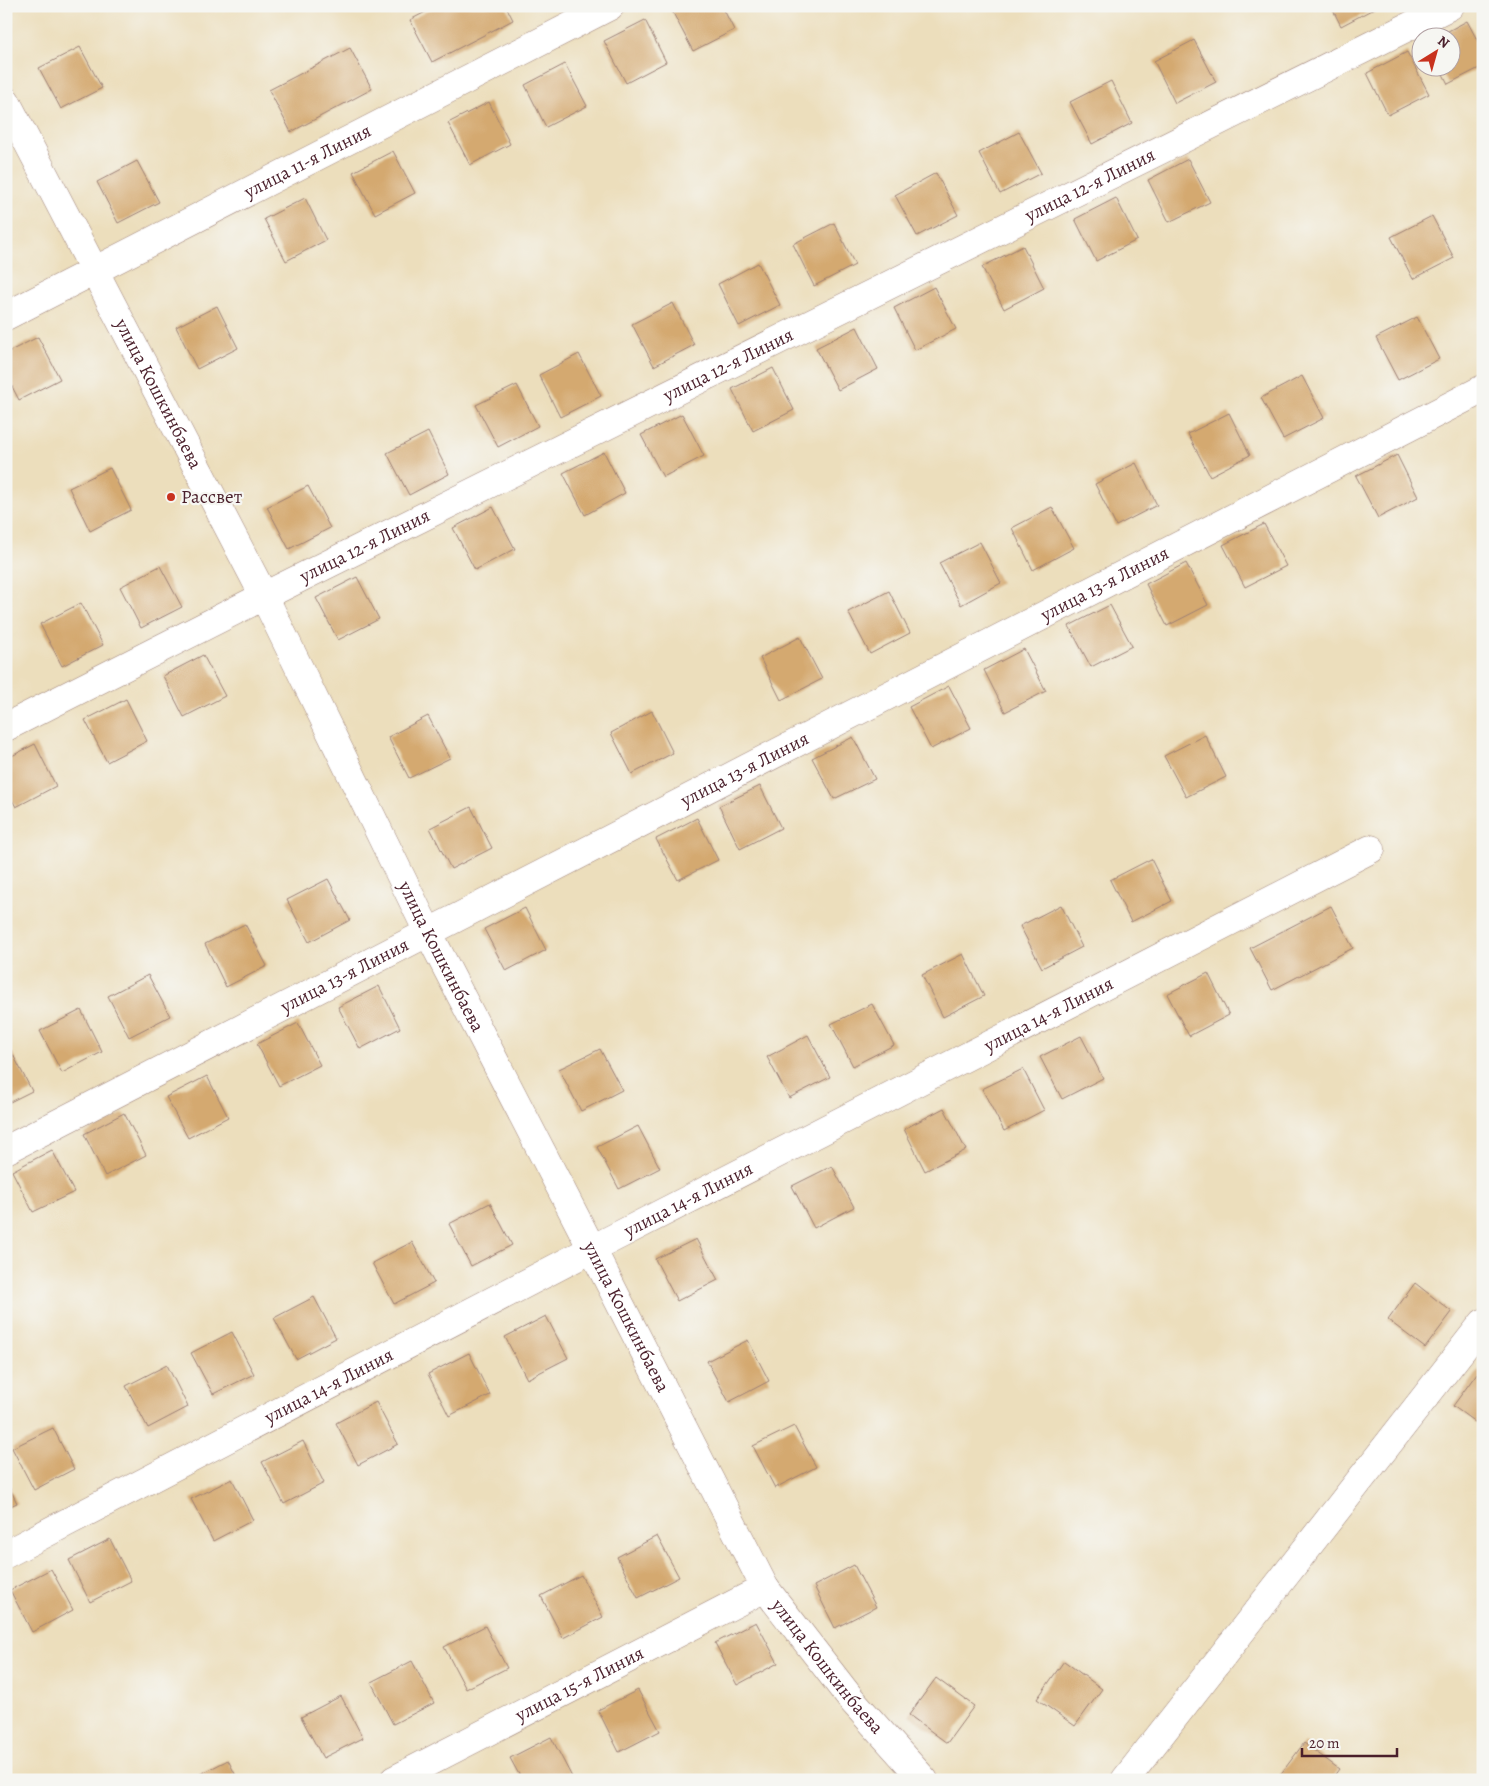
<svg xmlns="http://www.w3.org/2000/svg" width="1489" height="1786" viewBox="0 0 1489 1786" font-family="Alegreya,serif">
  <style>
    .building { fill: #d4a970 }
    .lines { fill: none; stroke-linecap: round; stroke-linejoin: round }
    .minor-casing { stroke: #9b7e74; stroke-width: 29 }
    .minor { stroke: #fff; stroke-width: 28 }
    .poi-dot { fill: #c8321e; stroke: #f6f6f2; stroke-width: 2 }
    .labels { text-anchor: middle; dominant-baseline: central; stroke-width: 4.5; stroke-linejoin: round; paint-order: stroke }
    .street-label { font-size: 19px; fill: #4a1f2b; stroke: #f6f6f2 }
    .poi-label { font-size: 19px; fill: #4a1f2b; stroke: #f6f6f2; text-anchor: start }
  </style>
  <rect width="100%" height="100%" fill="#f6f6f2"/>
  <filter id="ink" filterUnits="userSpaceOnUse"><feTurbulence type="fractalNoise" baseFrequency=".02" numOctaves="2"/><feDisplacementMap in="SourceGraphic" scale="10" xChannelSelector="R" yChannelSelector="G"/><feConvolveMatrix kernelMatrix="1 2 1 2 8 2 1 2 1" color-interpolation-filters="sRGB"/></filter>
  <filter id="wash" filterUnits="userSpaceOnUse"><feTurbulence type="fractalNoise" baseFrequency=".0096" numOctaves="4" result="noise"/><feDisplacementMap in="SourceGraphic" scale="20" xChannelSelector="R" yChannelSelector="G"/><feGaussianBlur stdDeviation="1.12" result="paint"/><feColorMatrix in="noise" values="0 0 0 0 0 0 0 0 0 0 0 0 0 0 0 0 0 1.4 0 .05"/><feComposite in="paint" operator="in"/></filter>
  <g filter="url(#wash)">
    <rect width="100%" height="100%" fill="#ecdebc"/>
    <g id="blocks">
      <path class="building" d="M 437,6 L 506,6 L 513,20 L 432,62 L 410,20 Z
        M 676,6 L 722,6 L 734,30 L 693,51 L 671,9 Z
        M 1331,6 L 1379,6 L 1341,26 Z
        M 645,20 L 666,62 L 626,83 L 604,41 Z
        M 1467,21 L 1483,51 L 1483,66 L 1448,84 L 1440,68 L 1452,68 L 1452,38 L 1435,38 Z
        M 1194,40 L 1216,82 L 1175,103 L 1154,61 Z
        M 80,47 L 102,88 L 61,109 L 39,68 Z
        M 350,48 L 372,89 L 291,132 L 269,90 Z
        M 1407,52 L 1429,94 L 1388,115 L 1367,73 Z
        M 565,64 L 587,106 L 546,127 L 525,85 Z
        M 1111,81 L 1132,123 L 1092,144 L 1070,102 Z
        M 489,102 L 510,144 L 470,165 L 448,123 Z
        M 1019,132 L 1041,173 L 1000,194 L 979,153 Z
        M 393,151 L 415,193 L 375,214 L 353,172 Z
        M 1188,159 L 1210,202 L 1169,222 L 1148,180 Z
        M 137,161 L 159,202 L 118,223 L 97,182 Z
        M 936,173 L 958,215 L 917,236 L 895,195 Z
        M 305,198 L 326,240 L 286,261 L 264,219 Z
        M 1116,198 L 1137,240 L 1096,261 L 1075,219 Z
        M 1432,216 L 1454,258 L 1413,279 L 1391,237 Z
        M 834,223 L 855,265 L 814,286 L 793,244 Z
        M 1023,246 L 1044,288 L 1004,309 L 982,267 Z
        M 758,263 L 780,305 L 739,326 L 718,284 Z
        M 934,287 L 956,329 L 915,350 L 894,308 Z
        M 673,303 L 694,345 L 654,366 L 632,324 Z
        M 217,306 L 238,348 L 197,369 L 176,327 Z
        M 1417,317 L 1439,359 L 1398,380 L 1376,338 Z
        M 857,327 L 878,369 L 838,390 L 816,348 Z
        M 38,337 L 60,379 L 19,400 L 6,375 L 6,353 Z
        M 579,354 L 601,396 L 560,417 L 539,375 Z
        M 773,368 L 794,410 L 753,431 L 732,389 Z
        M 1302,376 L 1324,418 L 1283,439 L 1261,398 Z
        M 517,385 L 538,426 L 498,447 L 476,405 Z
        M 1229,413 L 1250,455 L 1210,476 L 1188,434 Z
        M 682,414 L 704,456 L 663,477 L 641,435 Z
        M 428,432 L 449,474 L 409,495 L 387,453 Z
        M 604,452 L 625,493 L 585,515 L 563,473 Z
        M 1397,455 L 1418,497 L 1378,518 L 1356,476 Z
        M 1136,463 L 1157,505 L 1116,526 L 1095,484 Z
        M 110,468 L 131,510 L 90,531 L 69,488 Z
        M 308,486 L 330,528 L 289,549 L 267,507 Z
        M 493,507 L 515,549 L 475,570 L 453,528 Z
        M 1052,507 L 1074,548 L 1033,570 L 1012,528 Z
        M 1264,524 L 1286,566 L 1245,587 L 1223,545 Z
        M 980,542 L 1001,583 L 961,605 L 939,563 Z
        M 1186,563 L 1208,605 L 1167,626 L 1146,584 Z
        M 160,566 L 182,607 L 141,628 L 120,587 Z
        M 357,577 L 379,619 L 338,640 L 316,598 Z
        M 889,591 L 910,633 L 870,654 L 848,612 Z
        M 81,603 L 103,645 L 62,666 L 40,624 Z
        M 1110,605 L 1132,646 L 1091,667 L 1069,626 Z
        M 800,637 L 822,679 L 781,700 L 760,658 Z
        M 1024,649 L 1046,691 L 1005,712 L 984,670 Z
        M 203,655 L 225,696 L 184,717 L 163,676 Z
        M 949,686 L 971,728 L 931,749 L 909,707 Z
        M 126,699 L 147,741 L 107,762 L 85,720 Z
        M 652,711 L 673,753 L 632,774 L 611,733 Z
        M 428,716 L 450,758 L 409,778 L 388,737 Z
        M 1205,735 L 1226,777 L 1186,797 L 1164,756 Z
        M 853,737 L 875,779 L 834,799 L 812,758 Z
        M 35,744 L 56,786 L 16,807 L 6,789 L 6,759 Z
        M 760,786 L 781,828 L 740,849 L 719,806 Z
        M 471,807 L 492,848 L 451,869 L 430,828 Z
        M 697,818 L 718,860 L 678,880 L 656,839 Z
        M 1151,859 L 1172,901 L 1131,922 L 1110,880 Z
        M 328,879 L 350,920 L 309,942 L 287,900 Z
        M 1061,905 L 1082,947 L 1042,968 L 1020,926 Z
        M 1331,906 L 1353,948 L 1272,990 L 1250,948 Z
        M 525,908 L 546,950 L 506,971 L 484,929 Z
        M 245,924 L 267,966 L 226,987 L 205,944 Z
        M 963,954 L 984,996 L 943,1017 L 922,975 Z
        M 1208,973 L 1229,1015 L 1189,1036 L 1167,994 Z
        M 148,975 L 170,1016 L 129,1037 L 108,996 Z
        M 379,986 L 400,1028 L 360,1049 L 338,1007 Z
        M 872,1004 L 894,1045 L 853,1066 L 831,1024 Z
        M 81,1010 L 102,1052 L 62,1073 L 40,1031 Z
        M 298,1023 L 320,1065 L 279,1086 L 257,1044 Z
        M 808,1035 L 830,1077 L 789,1098 L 767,1057 Z
        M 1081,1036 L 1103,1078 L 1062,1099 L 1040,1057 Z
        M 10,1049 L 32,1091 L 6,1104 L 6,1051 Z
        M 600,1049 L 622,1090 L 581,1111 L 559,1069 Z
        M 1023,1069 L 1044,1110 L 1004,1131 L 982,1089 Z
        M 207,1076 L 228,1117 L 188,1138 L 166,1097 Z
        M 944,1108 L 966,1150 L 925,1171 L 904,1129 Z
        M 124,1113 L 146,1155 L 105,1176 L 84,1134 Z
        M 638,1126 L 660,1168 L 619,1189 L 597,1147 Z
        M 52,1150 L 74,1192 L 33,1212 L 12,1171 Z
        M 832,1166 L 854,1207 L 814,1228 L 792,1186 Z
        M 490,1203 L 512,1245 L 471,1266 L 449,1224 Z
        M 696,1239 L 718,1280 L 677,1301 L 655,1259 Z
        M 412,1242 L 434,1283 L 394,1304 L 372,1263 Z
        M 1415,1283 L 1452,1312 L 1425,1348 L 1388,1320 Z
        M 314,1297 L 336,1338 L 296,1359 L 274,1318 Z
        M 546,1316 L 568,1358 L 527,1379 L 505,1337 Z
        M 232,1332 L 254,1374 L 213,1394 L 191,1353 Z
        M 748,1340 L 769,1381 L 729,1402 L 707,1361 Z
        M 469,1353 L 490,1395 L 449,1416 L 428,1374 Z
        M 167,1365 L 188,1407 L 148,1428 L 126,1386 Z
        M 1480,1369 L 1483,1371 L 1483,1428 L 1453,1406 Z
        M 376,1402 L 398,1444 L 358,1465 L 336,1423 Z
        M 794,1426 L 816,1467 L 775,1488 L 753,1446 Z
        M 53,1428 L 74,1469 L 34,1490 L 12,1448 Z
        M 303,1441 L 324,1483 L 284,1504 L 262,1462 Z
        M 232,1479 L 253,1520 L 213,1541 L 191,1499 Z
        M 6,1481 L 17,1503 L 6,1508 Z
        M 657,1536 L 679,1577 L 638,1598 L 617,1557 Z
        M 110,1539 L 131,1581 L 90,1602 L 69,1560 Z
        M 854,1565 L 876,1607 L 835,1628 L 814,1586 Z
        M 51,1569 L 73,1610 L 32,1632 L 10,1590 Z
        M 581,1575 L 603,1617 L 563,1638 L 541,1596 Z
        M 756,1622 L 778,1663 L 737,1685 L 715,1643 Z
        M 485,1626 L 507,1668 L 466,1689 L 444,1647 Z
        M 412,1661 L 434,1703 L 393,1724 L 371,1682 Z
        M 1064,1661 L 1102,1689 L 1075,1726 L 1037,1699 Z
        M 936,1678 L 974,1706 L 947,1743 L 909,1715 Z
        M 638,1690 L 660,1731 L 619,1752 L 598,1710 Z
        M 341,1696 L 363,1738 L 323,1758 L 301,1717 Z
        M 551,1737 L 573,1779 L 522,1780 L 510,1758 Z
        M 1304,1743 L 1339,1769 L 1331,1780 L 1277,1779 Z
        M 228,1760 L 238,1780 L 189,1780 Z"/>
    </g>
  </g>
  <g filter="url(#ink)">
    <use href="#blocks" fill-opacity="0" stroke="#9b7e74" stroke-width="1"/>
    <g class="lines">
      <g class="minor-casing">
        <g id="minor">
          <path id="s1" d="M 6,101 L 264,596 L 428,932 L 592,1249 L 765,1588 L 851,1699 L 924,1780"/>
          <path id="s2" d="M 6,316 L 610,6"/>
          <path id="s3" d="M 6,727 L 264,596 L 1450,6"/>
          <path id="s4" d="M 6,1150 L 1483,389"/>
          <path id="s5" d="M 6,1554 L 592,1249 L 1371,849"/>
          <path id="s6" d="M 394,1780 L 765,1588"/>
          <path d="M 1125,1780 L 1483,1323"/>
        </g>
      </g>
      <use href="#minor" class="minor"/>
    </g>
  </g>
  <circle class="poi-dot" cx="171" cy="497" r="5"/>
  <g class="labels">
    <g class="street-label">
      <text stroke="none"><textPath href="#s2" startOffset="339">улица 11-я Линия</textPath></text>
      <text stroke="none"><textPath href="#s3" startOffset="1212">улица 12-я Линия</textPath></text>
      <text stroke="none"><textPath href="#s3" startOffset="808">улица 12-я Линия</textPath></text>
      <text stroke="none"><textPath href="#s1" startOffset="330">улица Кошкинбаева</textPath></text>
      <text stroke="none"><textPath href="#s3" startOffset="402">улица 12-я Линия</textPath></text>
      <text stroke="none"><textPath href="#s4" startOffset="1236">улица 13-я Линия</textPath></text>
      <text stroke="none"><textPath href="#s4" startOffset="831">улица 13-я Линия</textPath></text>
      <text stroke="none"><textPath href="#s1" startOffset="960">улица Кошкинбаева</textPath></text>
      <text stroke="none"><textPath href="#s4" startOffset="381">улица 13-я Линия</textPath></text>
      <text stroke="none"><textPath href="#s5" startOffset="1174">улица 14-я Линия</textPath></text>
      <text stroke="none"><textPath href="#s5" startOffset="769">улица 14-я Линия</textPath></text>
      <text stroke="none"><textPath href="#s1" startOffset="1365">улица Кошкинбаева</textPath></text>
      <text stroke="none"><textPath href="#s5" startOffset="364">улица 14-я Линия</textPath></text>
      <text stroke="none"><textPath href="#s1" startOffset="1770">улица Кошкинбаева</textPath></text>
      <text stroke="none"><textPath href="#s6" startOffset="209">улица 15-я Линия</textPath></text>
    </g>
    <g class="poi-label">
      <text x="181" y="497">Рассвет</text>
    </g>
  </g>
  <rect width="1489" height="1786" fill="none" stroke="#f6f6f2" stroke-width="25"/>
  <g transform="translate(1436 52) rotate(37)"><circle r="24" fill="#f6f6f2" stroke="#b1a0a2"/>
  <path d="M0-4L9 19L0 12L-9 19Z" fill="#c8321e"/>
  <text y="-8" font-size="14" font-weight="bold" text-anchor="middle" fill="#4a1f2b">N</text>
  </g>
  <path d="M1302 1748v8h95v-8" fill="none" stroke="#4a1f2b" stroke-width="2.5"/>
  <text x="1309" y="1748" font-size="15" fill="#4a1f2b" stroke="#f6f6f2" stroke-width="4" paint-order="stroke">20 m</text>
</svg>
